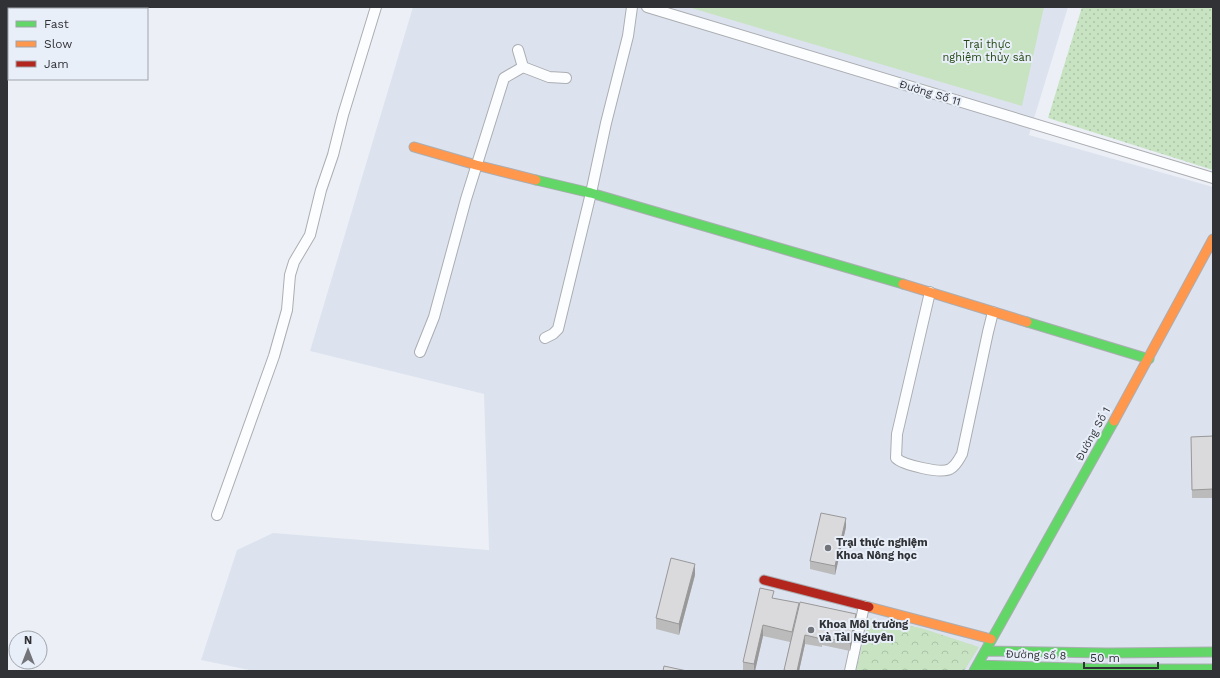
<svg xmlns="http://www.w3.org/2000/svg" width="1220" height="678" viewBox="0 0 1220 678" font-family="'Work Sans',sans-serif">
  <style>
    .built { fill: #dce3ee }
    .grass { fill: url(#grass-dots) }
    .park { fill: url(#park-crowns) }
    .garden { fill: #c7e3c2 }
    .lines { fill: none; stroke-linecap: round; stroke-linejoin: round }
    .street-casing { stroke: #abadb2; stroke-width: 12 }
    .fast-casing { stroke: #abadb2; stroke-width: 11 }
    .slow-casing { stroke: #abadb2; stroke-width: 11 }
    .jam-casing { stroke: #abadb2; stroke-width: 11 }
    .street { stroke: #fcfdfe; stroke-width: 10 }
    .fast { stroke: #63d668; stroke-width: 9 }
    .slow { stroke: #ff974d; stroke-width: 9 }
    .jam { stroke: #b3261e; stroke-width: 9 }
    .wall { fill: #bbbbbc }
    .shaded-wall { fill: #999899 }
    .building { fill: #dad9db; stroke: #999899 }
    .poi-dot { fill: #727479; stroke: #e9eff9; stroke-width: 1.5 }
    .labels { text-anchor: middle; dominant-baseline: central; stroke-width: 4; stroke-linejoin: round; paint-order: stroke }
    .park-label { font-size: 11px; fill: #234812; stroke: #e9eff9 }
    .street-label { font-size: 11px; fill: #303236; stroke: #e9eff9 }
    .poi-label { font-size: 11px; font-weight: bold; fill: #303236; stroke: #e9eff9; text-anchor: start }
  </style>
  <defs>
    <pattern id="grass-dots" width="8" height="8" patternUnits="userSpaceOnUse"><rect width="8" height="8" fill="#c7e3c2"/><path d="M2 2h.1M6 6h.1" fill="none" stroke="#abc3a7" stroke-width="1.8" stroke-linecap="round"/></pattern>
    <pattern id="park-crowns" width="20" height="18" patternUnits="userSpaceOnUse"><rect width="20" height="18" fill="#c7e3c2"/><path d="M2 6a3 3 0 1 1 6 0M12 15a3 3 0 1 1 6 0" fill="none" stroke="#abc3a7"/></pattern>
  </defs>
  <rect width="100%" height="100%" fill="#ecf0f6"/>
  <path class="built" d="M 413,7 L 1068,7 L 1029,135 L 1213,187 L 1213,671 L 254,671 L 201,660 L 237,550 L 273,533 L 489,550 L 484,394 L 310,351 Z"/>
  <path class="grass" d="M 1082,7 L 1213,7 L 1213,170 L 1048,118 Z"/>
  <path class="park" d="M 869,618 L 921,628 L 979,647 L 964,671 L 856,671 Z"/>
  <path class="garden" d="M 688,7 L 1044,7 L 1022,106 Z"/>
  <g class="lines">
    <g class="street-casing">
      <path id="street" d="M 647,7 L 1213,178
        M 15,9 L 16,7
        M 28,9 L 29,7
        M 7,32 L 9,26
        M 523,67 L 549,77 L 566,78
        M 7,73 L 9,67
        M 930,292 L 897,434 L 896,458 C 903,465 941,474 950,469 C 956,466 959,459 962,454 L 988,332 L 993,312
        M 545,338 L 553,334 L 558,329 L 591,193 L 606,123 L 628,36 L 632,7
        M 420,352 L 434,317 L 466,199 L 504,78 L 523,67 L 518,50
        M 217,515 L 274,356 L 287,310 L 290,275 L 294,262 L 310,235 L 321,190 L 333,155 L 343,115 L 376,7
        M 850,671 L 864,606"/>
    </g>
    <g class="fast-casing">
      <path id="fast" d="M 536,180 L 591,193 L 903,284
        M 1027,322 L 1149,359
        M 985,651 L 1108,653 L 1213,652
        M 978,665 L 1110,669 L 1213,669
        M 974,671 L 1114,421"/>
    </g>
    <g class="slow-casing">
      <path id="slow" d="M 414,147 L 476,165 L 536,180
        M 903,284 L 1027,322
        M 1114,421 L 1213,239
        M 869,607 L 991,639"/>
    </g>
    <g class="jam-casing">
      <path id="jam" d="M 764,580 L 869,607"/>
    </g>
    <use href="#street" class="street"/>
    <use href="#fast" class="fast"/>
    <use href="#slow" class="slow"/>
    <use href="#jam" class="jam"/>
  </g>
  <path class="wall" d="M 1213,436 L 1213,498 L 1192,498 L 1191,437 Z
    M 846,527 L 835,575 L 810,569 L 810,561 Z
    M 695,575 L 679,635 L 656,629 L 656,618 Z
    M 774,598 L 856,623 L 850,651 L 822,645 L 822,647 L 805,644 L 799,671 L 784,671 L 790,642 L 763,636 L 755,671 L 743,671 L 743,662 Z"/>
  <path class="shaded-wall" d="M 846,518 L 846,527 L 835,575 L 835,566 Z
    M 695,564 L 695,575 L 679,635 L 679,624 Z
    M 856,614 L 856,623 L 850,651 L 850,643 Z
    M 763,625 L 763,636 L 755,671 L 754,671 L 754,664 Z
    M 805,635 L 805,644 L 799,671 L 797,671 Z"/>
  <path class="building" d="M 1213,436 L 1213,489 L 1192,490 L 1191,437 Z
    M 821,513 L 846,518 L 835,566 L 810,561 Z
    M 671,558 L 695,564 L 679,624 L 656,618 Z
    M 760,588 L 774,591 L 772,598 L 799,603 L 792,632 L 763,625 L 754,664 L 743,662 Z
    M 800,602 L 856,614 L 850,643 L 822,637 L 822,639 L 805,635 L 797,671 L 788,671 L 784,670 Z
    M 664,666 L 687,671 L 663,671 Z"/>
  <g class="poi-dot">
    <circle cx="828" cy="548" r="4"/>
    <circle cx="811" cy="630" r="4"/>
  </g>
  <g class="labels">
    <g class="park-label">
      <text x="987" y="44">Trại thực<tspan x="987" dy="13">nghiệm thủy sản</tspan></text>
    </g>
    <g class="street-label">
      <text transform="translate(930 93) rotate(17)">Đường Số 11</text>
      <text transform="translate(1093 434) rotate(-61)">Đường Số 1</text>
      <text transform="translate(1036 655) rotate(2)">Đường số 8</text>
    </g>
    <g class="poi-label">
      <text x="836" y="542">Trại thực nghiệm<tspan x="836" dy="13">Khoa Nông học</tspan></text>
      <text x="819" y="624">Khoa Môi trường<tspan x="819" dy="13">và Tài Nguyên</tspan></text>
    </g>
  </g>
  <rect width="1220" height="678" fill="none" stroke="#303236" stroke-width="16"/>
  <rect x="8" y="8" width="140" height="72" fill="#e9eff9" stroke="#9fa3ab"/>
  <rect x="16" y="21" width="20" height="6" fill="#63d668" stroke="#9fa3ab"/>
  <text x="44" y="28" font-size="12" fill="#303236">Fast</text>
  <rect x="16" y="41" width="20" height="6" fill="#ff974d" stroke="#9fa3ab"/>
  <text x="44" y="48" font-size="12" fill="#303236">Slow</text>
  <rect x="16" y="61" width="20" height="6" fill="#b3261e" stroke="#9fa3ab"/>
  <text x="44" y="68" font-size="12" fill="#303236">Jam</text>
  <g transform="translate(28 650)"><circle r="19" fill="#e9eff9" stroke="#9fa3ab"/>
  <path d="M0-3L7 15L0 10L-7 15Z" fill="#727479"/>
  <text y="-6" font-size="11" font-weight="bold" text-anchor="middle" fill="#303236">N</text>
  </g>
  <path d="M1084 662v6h74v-6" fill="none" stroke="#303236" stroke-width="2"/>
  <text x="1090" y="662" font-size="12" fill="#303236" stroke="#e9eff9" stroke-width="3" paint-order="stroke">50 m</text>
</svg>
